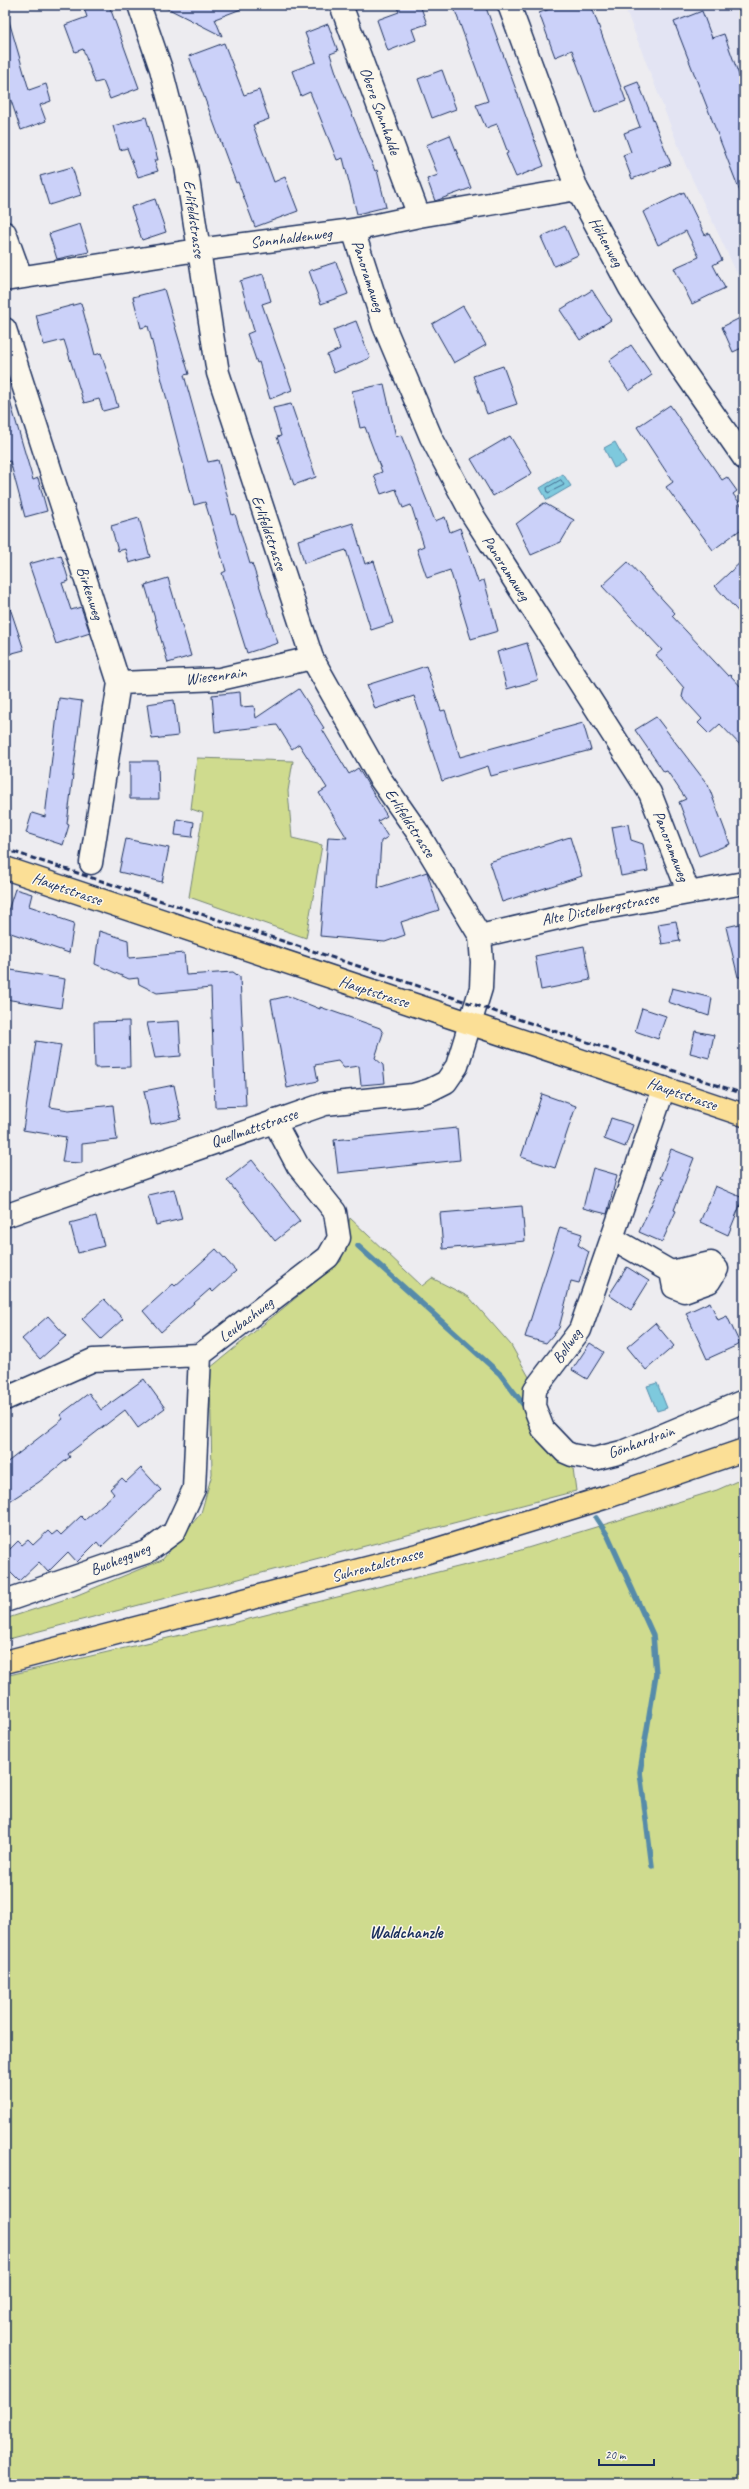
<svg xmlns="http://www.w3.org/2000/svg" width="749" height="2489" viewBox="0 0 749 2489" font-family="Caveat,sans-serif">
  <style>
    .built { fill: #e3e4f3 }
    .green { fill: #cfdb8e; stroke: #758576 }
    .water { fill: #7ec9dd; stroke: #568baa }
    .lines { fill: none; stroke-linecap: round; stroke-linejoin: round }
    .shore { stroke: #436d91; stroke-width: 1 }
    .stream { stroke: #568baa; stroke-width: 5.5 }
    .building { fill: #cbd1f9; stroke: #1b2f5e }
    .minor-casing { stroke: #1b2f5e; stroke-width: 25 }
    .major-casing { stroke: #1b2f5e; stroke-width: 25 }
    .minor { stroke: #fbf7ec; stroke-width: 22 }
    .major { stroke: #fbdf96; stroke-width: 22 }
    .rail { stroke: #1b2f5e; stroke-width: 3; stroke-dasharray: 6 3; stroke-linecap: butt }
    .labels { text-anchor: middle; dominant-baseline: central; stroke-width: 3; stroke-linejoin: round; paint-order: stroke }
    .street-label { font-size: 16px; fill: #1b2f5e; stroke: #fbf7ec }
    .neighbourhood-label { font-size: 17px; font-weight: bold; fill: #1b2f5e; stroke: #fbf7ec }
  </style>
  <rect width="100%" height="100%" fill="#edecf0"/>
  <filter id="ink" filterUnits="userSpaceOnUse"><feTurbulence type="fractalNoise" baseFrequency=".025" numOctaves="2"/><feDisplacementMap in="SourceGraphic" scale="8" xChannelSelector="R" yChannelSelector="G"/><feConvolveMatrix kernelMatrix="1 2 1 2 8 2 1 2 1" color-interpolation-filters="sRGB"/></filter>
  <g filter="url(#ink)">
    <path class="built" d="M 624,5 L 744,5 L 744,288 L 686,166 Z"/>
    <path class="green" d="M 197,758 L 293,761 L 288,791 L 292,838 L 322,845 L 306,938 L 189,897 L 203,813 L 191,809 Z
      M 350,1218 L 422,1286 L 432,1278 L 469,1297 L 511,1345 L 529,1377 L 536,1434 L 573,1468 L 576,1491 L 5,1640 L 5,1619 L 75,1596 L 162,1560 L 201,1513 L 212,1474 L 210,1368 L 341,1261 Z
      M 744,1478 L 744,2484 L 5,2484 L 5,1676 L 245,1620 L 498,1557 L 717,1490 Z"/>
    <path class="water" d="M 615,442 L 626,462 L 614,468 L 604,448 Z
      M 563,474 L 571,486 L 547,500 L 540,488 Z
      M 657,1383 L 667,1408 L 657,1411 L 647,1386 Z"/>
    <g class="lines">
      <path class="shore" d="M 561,480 L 564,485 L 548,493 L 547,488 Z"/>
      <path class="stream" d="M 358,1246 L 500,1374 L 523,1404
        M 596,1518 L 608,1536 L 653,1635 L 656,1674 L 640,1772 L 652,1866"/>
    </g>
    <path class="building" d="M 83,5 L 109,5 L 139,88 L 110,99 L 103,81 L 95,83 L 83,49 L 75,52 L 65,25 L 87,17 Z
      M 161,5 L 249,5 L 249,6 L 215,19 L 222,36 Z
      M 396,5 L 420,5 L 427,24 L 412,29 L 416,40 L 388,51 L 377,20 L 399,12 Z
      M 453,5 L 485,5 L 544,166 L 516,177 L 506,154 L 508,153 L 497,124 L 486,128 L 476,105 L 488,101 Z
      M 561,5 L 591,5 L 626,101 L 595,113 L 572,50 L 555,57 L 539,13 Z
      M 702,11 L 712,38 L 724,34 L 744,89 L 744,202 L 674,22 Z
      M 9,21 L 29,90 L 46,84 L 51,101 L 40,105 L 46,121 L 21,130 L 5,83 L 5,22 Z
      M 328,24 L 338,51 L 330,54 L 339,82 L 375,171 L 377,170 L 386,207 L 357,214 L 343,158 L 337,160 L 310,92 L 301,96 L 292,71 L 316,62 L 305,33 Z
      M 224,43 L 244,95 L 259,90 L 269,119 L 253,125 L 274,182 L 285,177 L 298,211 L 255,227 L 238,182 L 236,183 L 189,56 Z
      M 442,70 L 456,109 L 432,118 L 418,79 Z
      M 638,82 L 671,164 L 632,179 L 623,155 L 631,152 L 624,133 L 640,127 L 625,87 Z
      M 146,117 L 158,160 L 154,160 L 158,171 L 138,177 L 127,148 L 120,150 L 113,126 Z
      M 450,135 L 471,188 L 435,201 L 427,179 L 438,175 L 426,145 Z
      M 72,167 L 81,195 L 49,205 L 40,176 Z
      M 684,192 L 705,235 L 709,233 L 722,260 L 713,265 L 725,288 L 692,304 L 674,268 L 699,257 L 686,231 L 658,245 L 643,212 Z
      M 155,199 L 166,232 L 142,240 L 131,207 Z
      M 80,224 L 89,252 L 57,259 L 49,234 Z
      M 565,226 L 578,255 L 554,266 L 541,237 Z
      M 336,262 L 348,294 L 321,304 L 309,271 Z
      M 263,274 L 271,301 L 262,304 L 292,390 L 270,399 L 259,362 L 257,363 L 247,334 L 254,331 L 240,281 Z
      M 164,289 L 189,374 L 184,375 L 208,462 L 218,460 L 232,515 L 235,514 L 250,564 L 252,563 L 278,643 L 247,653 L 222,573 L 226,571 L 205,502 L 194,505 L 148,326 L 141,328 L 133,297 Z
      M 592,290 L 611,320 L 580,340 L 560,310 Z
      M 81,303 L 95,355 L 101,353 L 118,407 L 103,411 L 99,399 L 84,403 L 64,340 L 44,345 L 36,315 Z
      M 463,306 L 486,345 L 454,363 L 432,324 Z
      M 744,316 L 744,347 L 733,352 L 722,327 Z
      M 356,321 L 370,358 L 334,373 L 327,355 L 340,349 L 333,330 Z
      M 631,345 L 652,375 L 629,391 L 609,361 Z
      M 503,366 L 517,404 L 487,414 L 473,376 Z
      M 384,384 L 396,437 L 401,435 L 435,521 L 445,517 L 450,532 L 460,528 L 478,582 L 484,580 L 498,631 L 471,639 L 450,570 L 427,578 L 417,549 L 424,546 L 411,505 L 403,508 L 396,489 L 381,494 L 374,475 L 382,472 L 365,427 L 360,428 L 352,391 Z
      M 5,398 L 9,398 L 33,480 L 38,478 L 47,511 L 25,517 L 10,461 L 5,462 Z
      M 291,404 L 316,477 L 294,485 L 277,437 L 281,436 L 273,408 Z
      M 670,405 L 722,480 L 727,477 L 737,491 L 733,494 L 744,509 L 744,527 L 713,550 L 666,487 L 673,482 L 637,427 Z
      M 510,436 L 532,473 L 493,496 L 471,459 Z
      M 544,503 L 574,520 L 561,542 L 531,555 L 516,524 Z
      M 139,518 L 150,557 L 129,563 L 125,549 L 118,551 L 111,526 Z
      M 353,523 L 365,564 L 374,561 L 393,623 L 371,630 L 346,550 L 304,563 L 298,540 Z
      M 61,555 L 69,581 L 62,583 L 71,610 L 81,607 L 90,633 L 56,644 L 29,564 Z
      M 744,559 L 744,618 L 715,586 Z
      M 628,562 L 675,613 L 672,616 L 728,676 L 730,675 L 744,690 L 744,749 L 720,724 L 709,734 L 698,723 L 702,719 L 682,697 L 684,688 L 656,655 L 662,650 L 602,586 Z
      M 168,578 L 191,656 L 168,663 L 145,585 Z
      M 5,602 L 8,602 L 24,650 L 5,655 Z
      M 527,643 L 538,680 L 507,689 L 497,652 Z
      M 426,666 L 441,711 L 445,710 L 460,757 L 583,723 L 591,750 L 491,776 L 488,766 L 442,781 L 414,696 L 375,709 L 367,685 Z
      M 299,689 L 324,728 L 322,729 L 349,774 L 358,768 L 387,816 L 378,821 L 388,837 L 381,841 L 378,888 L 427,872 L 439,910 L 401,922 L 405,935 L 385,942 L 320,936 L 328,837 L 347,838 L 319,793 L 327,788 L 299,744 L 292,749 L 277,725 L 215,732 L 212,695 L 240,692 L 241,707 L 254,706 L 256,718 Z
      M 59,698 L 82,701 L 67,824 L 69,825 L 63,845 L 26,833 L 32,813 L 45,817 Z
      M 174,700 L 178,736 L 152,739 L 147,704 Z
      M 656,717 L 708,785 L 730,844 L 699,856 L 679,802 L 686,799 L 667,771 L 664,772 L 635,730 Z
      M 130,761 L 158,761 L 159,799 L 130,799 Z
      M 177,819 L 194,822 L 192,837 L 175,835 Z
      M 628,824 L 631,840 L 643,844 L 648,871 L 621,876 L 612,827 Z
      M 570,837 L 582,876 L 502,902 L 489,862 Z
      M 126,839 L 169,848 L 162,882 L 119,872 Z
      M 15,889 L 32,894 L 29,906 L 59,916 L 59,918 L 74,923 L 69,953 L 5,931 L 5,920 Z
      M 676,921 L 680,941 L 662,944 L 658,924 Z
      M 744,923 L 744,977 L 738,977 L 726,927 Z
      M 99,931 L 128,940 L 129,958 L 184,953 L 186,975 L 233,972 L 240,977 L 246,1106 L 215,1107 L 211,988 L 157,993 L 139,984 L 138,978 L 129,979 L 95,964 Z
      M 584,946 L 590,980 L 541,990 L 535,956 Z
      M 5,969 L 65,979 L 61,1008 L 5,999 Z
      M 672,988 L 712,998 L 709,1016 L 668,1002 Z
      M 288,996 L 320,1009 L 320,1007 L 380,1028 L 383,1033 L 375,1058 L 383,1065 L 385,1083 L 361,1085 L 359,1066 L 344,1068 L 338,1061 L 315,1065 L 318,1081 L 287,1088 L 271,1000 Z
      M 642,1008 L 666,1016 L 658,1039 L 635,1031 Z
      M 129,1021 L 130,1067 L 95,1068 L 94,1022 Z
      M 179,1021 L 181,1056 L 155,1058 L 147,1023 Z
      M 695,1031 L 714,1035 L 709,1058 L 690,1053 Z
      M 36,1041 L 61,1045 L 50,1107 L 69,1110 L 113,1105 L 117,1140 L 82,1144 L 82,1163 L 62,1162 L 66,1137 L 23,1130 Z
      M 174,1085 L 181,1119 L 151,1125 L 144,1091 Z
      M 542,1094 L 576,1106 L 555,1168 L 521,1157 Z
      M 611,1118 L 633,1125 L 625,1147 L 604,1139 Z
      M 457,1128 L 460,1160 L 338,1173 L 334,1140 Z
      M 671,1149 L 694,1158 L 674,1210 L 676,1211 L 662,1242 L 639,1232 L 663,1179 L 660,1178 Z
      M 252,1160 L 300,1221 L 275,1241 L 227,1180 Z
      M 593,1168 L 617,1175 L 607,1214 L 583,1208 Z
      M 715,1186 L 743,1198 L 728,1235 L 700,1222 Z
      M 174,1189 L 182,1219 L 156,1225 L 148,1195 Z
      M 522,1206 L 525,1241 L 443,1249 L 440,1213 Z
      M 96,1216 L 104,1246 L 78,1253 L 70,1223 Z
      M 560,1227 L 582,1234 L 578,1245 L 589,1252 L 579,1283 L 571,1281 L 559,1328 L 546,1343 L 525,1337 Z
      M 216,1249 L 236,1271 L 213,1292 L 210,1289 L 161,1332 L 143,1311 L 173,1284 L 175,1286 Z
      M 627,1267 L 649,1281 L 631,1310 L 609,1295 Z
      M 104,1299 L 123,1319 L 101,1339 L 82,1319 Z
      M 710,1302 L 718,1320 L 727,1316 L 740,1344 L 707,1359 L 686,1313 Z
      M 48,1316 L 66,1336 L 40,1359 L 22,1339 Z
      M 655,1323 L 674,1346 L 646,1370 L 627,1347 Z
      M 590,1343 L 604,1352 L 587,1379 L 572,1370 Z
      M 144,1379 L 165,1408 L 138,1428 L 125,1410 L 68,1454 L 70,1457 L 39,1482 L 5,1504 L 5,1464 L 63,1419 L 60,1415 L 89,1393 L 101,1410 Z
      M 141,1468 L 161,1490 L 101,1547 L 97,1542 L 77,1562 L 68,1552 L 48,1572 L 39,1562 L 19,1581 L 5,1567 L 5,1554 L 18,1541 L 22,1545 L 28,1540 L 33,1545 L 48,1531 L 52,1535 L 57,1531 L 61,1535 L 81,1516 L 85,1520 L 114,1494 L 110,1489 L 122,1478 L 126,1482 Z"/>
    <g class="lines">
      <g class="minor-casing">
        <path id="minor" d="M 341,5 L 419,216
          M 509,5 L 577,189 L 630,288 L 676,360 L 744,458
          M 353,230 L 384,326 L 431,437 L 472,514 L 650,793 L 688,891
          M 5,233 L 21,277
          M 5,280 L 198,250 L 353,230 L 419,216 L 577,189
          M 5,329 L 119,683 L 91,863
          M 119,683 L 220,679 L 312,658
          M 480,936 L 588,911 L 744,883
          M 664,1088 L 580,1330 L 535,1389 L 534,1406 L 543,1429 L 565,1452 L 572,1455 L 594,1459 L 622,1452 L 649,1441 L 744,1401
          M 5,1216 L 325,1104 L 413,1095 L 430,1090 L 446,1082 L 457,1066 L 481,988 L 482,962 L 480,936 L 418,833 L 379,777 L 312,658 L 218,373 L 186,166 L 161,69 L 139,5
          M 612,1238 L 671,1272 L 711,1263 L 717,1269 L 709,1282 L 684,1291 L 674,1287 L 671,1272
          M 5,1399 L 93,1360 L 200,1355 L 328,1257 L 339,1238 L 335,1212 L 298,1166 L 274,1121
          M 5,1601 L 147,1552 L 174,1532 L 194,1489 L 200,1355"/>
      </g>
      <g class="major-casing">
        <path id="major" d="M 5,868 L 744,1115
          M 5,1662 L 425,1553 L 607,1497 L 744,1450"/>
      </g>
      <use href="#minor" class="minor"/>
      <use href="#major" class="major"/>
      <path class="rail" d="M 5,849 L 744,1094"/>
    </g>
  </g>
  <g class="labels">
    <g class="street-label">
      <text transform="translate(380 111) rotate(70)">Obere Sonnhalde</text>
      <text transform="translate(194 219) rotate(82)">Erlifeldstrasse</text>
      <text transform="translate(291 238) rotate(-7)">Sonnhaldenweg</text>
      <text transform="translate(606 242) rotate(61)">Höhenweg</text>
      <text transform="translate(368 276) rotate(72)">Panoramaweg</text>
      <text transform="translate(269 533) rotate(71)">Erlifeldstrasse</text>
      <text transform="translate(506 568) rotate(57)">Panoramaweg</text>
      <text transform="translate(90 593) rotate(72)">Birkenweg</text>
      <text transform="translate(216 676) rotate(-7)">Wiesenrain</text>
      <text transform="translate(410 823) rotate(57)">Erlifeldstrasse</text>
      <text transform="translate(671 846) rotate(69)">Panoramaweg</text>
      <text transform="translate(67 889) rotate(19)">Hauptstrasse</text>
      <text transform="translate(600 909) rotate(-11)">Alte Distelbergstrasse</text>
      <text transform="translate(374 992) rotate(18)">Hauptstrasse</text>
      <text transform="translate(682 1094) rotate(19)">Hauptstrasse</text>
      <text transform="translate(254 1128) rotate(-19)">Quellmattstrasse</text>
      <text transform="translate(246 1320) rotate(-37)">Leubachweg</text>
      <text transform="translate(567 1346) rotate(-55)">Bollweg</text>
      <text transform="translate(641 1442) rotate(-20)">Gönhardrain</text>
      <text transform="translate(120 1559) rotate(-22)">Bucheggweg</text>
      <text transform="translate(377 1565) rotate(-15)">Suhrentalstrasse</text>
    </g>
    <g class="neighbourhood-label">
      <text x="406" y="1932">Waldchanzle</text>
    </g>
  </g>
  <rect width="749" height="2489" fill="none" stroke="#fbf7ec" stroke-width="20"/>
  <rect x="10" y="10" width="729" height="2469" fill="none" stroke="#1b2f5e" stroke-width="1.5" filter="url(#ink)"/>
  <path d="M599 2459v6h55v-6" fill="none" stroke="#1b2f5e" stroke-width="2"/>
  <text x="605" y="2459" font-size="12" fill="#1b2f5e" stroke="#fbf7ec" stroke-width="3" paint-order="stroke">20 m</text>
</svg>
